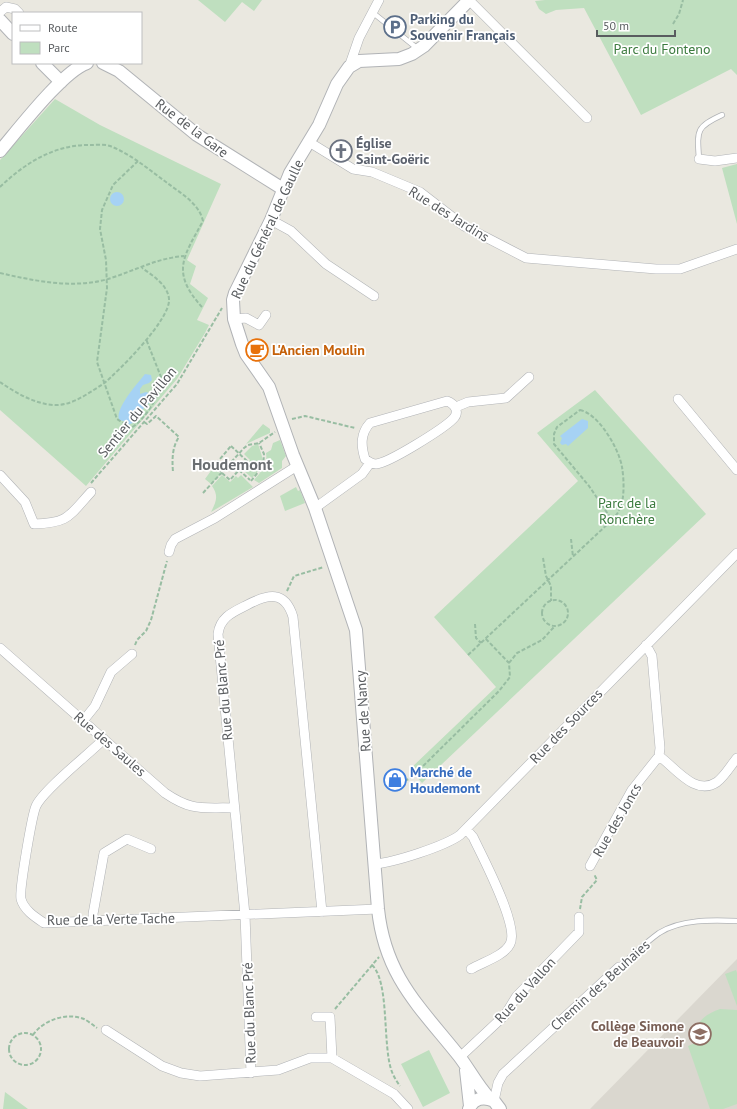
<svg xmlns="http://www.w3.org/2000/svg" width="737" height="1109" viewBox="0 0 737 1109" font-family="'PT Sans',sans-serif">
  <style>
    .education { fill: #dad7cf }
    .green { fill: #bfdfbf }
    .water { fill: #a6d2f4 }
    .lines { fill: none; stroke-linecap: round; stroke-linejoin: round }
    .service-casing { stroke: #b1b3b6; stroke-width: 6 }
    .minor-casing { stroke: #b1b3b6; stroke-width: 10 }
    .tertiary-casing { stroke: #b1b3b6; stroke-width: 14 }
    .path { stroke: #98bda2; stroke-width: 2; stroke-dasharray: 4 2; stroke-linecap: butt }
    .service { stroke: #fff; stroke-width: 4.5 }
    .minor { stroke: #fff; stroke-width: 9 }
    .tertiary { stroke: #fff; stroke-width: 12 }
    .labels { text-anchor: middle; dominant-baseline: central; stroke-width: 3.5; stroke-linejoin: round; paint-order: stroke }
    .service-label { font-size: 14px; font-weight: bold; fill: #4e5e75; stroke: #fff; text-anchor: start }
    .park-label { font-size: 14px; fill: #3c7b3f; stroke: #fff }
    .street-label { font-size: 14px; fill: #595c5f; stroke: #fff }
    .worship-label { font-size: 14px; font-weight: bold; fill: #5b616d; stroke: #fff; text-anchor: start }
    .food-label { font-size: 14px; font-weight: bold; fill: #c56008; stroke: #fff; text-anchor: start }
    .shop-label { font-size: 14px; font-weight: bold; fill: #366cbe; stroke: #fff; text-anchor: start }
    .education-label { font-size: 14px; font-weight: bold; fill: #785e54; stroke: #fff; text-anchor: end }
    .quarter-label { font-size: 16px; font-weight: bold; fill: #6a6e71; stroke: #fff }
  </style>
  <rect width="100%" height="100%" fill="#eae8e0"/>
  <path class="education" d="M 737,959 L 737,1109 L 590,1109 Z"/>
  <path class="green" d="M 198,0 L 262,0 L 254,11 L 242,2 L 225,22 Z
    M 545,0 L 737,0 L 737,75 L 731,69 L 641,115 L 584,8 L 556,10 L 546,14 L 539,9 L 535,1 Z
    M 55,99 L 100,125 L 221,184 L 187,260 L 196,266 L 190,284 L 208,298 L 197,320 L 209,325 L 205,333 L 177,379 L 86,486 L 0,410 L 0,160 Z
    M 737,164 L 737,224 L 722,168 Z
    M 595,390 L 706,514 L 422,783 L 410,769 L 496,687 L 434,617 L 578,481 L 537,433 Z
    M 263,424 L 270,429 L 270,433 L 246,444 Z
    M 280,440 L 286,456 L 282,461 L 282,468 L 259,483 L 254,480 C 261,472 268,465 266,453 L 271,450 L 273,443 Z
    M 258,444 C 264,462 266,463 252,478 L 244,471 L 246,468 L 244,467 L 250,460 L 244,454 L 252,446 Z
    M 213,468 L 221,474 L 211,484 L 205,479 Z
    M 222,475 L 230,482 L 236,476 L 238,478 L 241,475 L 253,487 L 211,512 C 216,502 219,496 212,486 Z
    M 296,487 L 298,491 L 300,490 L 305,503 L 285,511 L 280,496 Z
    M 736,970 L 737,973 L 737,1006 L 725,974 Z
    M 720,1009 L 737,1010 L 737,1104 L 723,1109 L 710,1109 L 688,1046 L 695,1043 C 692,1025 703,1015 720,1009 Z
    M 429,1050 L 450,1093 L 423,1107 L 401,1064 Z
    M 5,1092 L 28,1109 L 3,1109 Z"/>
  <path class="water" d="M110 199a7 7 0 1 1 14 0a7 7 0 1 1-14 0Z
    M 145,374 L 151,375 L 152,380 L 149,383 L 143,385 L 140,389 L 140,394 L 146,392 L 152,394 L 154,398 L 141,411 L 135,422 L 128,425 L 127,422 L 119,420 C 115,408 138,383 145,374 Z
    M 582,419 L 588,421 L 588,428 L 568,446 L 566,444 L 562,445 L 560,443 L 562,438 L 560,436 Z"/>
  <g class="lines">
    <g class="service-casing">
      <path id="service" d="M 372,12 L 418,49
        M 699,159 C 697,130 696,127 722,115
        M 619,967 C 632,956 645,943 659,933 C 681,919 712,920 737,921"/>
    </g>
    <g class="minor-casing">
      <path id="minor" d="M 469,0 L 587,118
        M 0,12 L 6,7 L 15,9 L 19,13
        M 349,67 L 359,38 L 379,0
        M 309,142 L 353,169 L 372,172 L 420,192 L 464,226 L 526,258 L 656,269 L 680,269 L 737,249
        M 699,159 L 715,161 L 737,158
        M 271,220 L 291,231 L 326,264 L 374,296
        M 234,319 L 246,318 L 259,325 L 266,315
        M 678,399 L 737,470
        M 447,401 C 455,404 460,412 453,419 C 443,429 389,463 376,464 C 372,464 369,462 365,459 C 361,446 360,434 370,423 Z
        M 456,407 L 468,402 L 506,398 L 529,377
        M 0,475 L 25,502 L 34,524 C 69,523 69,516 91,492
        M 315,508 L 362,474 L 370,463
        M 169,552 L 171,545 L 175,539 L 215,518 L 297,466
        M 646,645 L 652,656 L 660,748 L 659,756 C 675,767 695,797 717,782 C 725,776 731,765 737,758
        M 0,648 L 165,793 C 193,812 202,807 234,808
        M 83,721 L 95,706 L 111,672 L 132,654
        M 104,739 C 89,754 43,790 36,806 C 32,815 19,890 21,899 C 24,910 35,917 44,923 L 378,909
        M 466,829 L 473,837 C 482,856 520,927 510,944 C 504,956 483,962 471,969
        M 374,864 C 393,863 445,846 460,835 L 737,553
        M 590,866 L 632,790 L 659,756
        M 94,921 L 93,914 L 104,853 L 127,839 L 151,849
        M 316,1017 L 330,1017 L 332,1058
        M 106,1030 L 162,1066 L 181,1073 L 200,1076 L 278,1070 L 310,1058 L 332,1058 L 394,1094 L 408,1109
        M 460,1057 L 505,1015 L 516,997 L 579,932 L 579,917
        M 251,1073 L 245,915 L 218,634 C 220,617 233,612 247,605 C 268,594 285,590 293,617 L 322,912
        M 494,1101 L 498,1083 L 503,1074 L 619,967"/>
    </g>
    <g class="tertiary-casing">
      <path id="tertiary" d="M 469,0 L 424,46 L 412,54 L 399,59 L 359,61 L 349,67 L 337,84 L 319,125 L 290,173 L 271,220 L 235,293 L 233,300 L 234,319 L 242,344 L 246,354 L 269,387 L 293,455 L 315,508 L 356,630 L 378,909 C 385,976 419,1006 459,1056 C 469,1069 477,1085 489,1098
        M 0,20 L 13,34
        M 42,63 L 61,82
        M 103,63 L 119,71 L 197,135 L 283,189
        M 0,151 C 18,130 63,71 87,63
        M 466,1070 L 470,1106
        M 469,1109 C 473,1098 484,1096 494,1101 L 500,1109"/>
    </g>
    <path class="path" d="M 673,24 L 679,14 L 683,0
      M 138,161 L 113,185 L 102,210 L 100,229 L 106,260 L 107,288 L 97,362 L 117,419 L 131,428 C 145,420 158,397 163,382 L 146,339
      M 0,187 C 25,163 55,144 91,145 C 97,145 105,144 110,146 C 131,154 148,169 166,182 C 180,193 199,203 203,221 C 184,256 170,272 202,307
      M 0,273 C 35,281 73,289 108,279 C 134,271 157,258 184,256
      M 0,382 C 17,394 43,409 65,404 C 78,401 92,391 103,384 C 119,371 171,319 169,299 C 168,285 152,275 142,268
      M 580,410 C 599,414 619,449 622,467 C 624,479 625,500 619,510 C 618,514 614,517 612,520 L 589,486 L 554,444 L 554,434 L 557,427 Z
      M 292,419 L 305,416 L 355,428
      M 144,422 L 147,424 L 156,416 L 179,437 C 172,447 172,460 173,472
      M 231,446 L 247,461 L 230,480 L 214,466 Z
      M 239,470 L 250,480
      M 251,481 L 263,466 L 264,454 L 259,443
      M 91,483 L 177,384 L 222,308
      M 203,493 L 244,448 L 248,445 L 259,443 L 275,432
      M 571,539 L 573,557
      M 543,558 L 546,576 L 551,586 L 551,601
      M 287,591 L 294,576 L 324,567
      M542 613a13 13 0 1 1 26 0a13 13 0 1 1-26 0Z
      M 475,624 L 476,638 L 481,643
      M 135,645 L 137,640 L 146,631 L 151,620 L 167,561
      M 468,655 L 612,520
      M 509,663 L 517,653 L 542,640 L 554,627
      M 399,783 L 409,779 L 415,774 L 499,691 L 510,677 L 509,663 L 485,638
      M 580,909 L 582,897 L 597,880 L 594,874
      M 372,965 C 390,982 382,1046 392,1072 C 394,1077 397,1082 400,1086
      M 335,1009 L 379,957
      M9 1049a16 16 0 1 1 32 0a16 16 0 1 1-32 0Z
      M 33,1035 C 43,1020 67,1012 84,1019 C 88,1021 93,1025 97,1028"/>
    <use href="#service" class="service"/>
    <use href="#minor" class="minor"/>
    <use href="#tertiary" class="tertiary"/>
  </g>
  <defs>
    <g id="parking-ring" transform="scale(1.15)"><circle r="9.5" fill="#fff" stroke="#5c6f8a" stroke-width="1.5"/><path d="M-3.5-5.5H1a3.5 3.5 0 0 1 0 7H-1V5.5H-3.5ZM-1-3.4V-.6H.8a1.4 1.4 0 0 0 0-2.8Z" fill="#5c6f8a"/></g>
    <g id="church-ring" transform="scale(1.15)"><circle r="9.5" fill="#fff" stroke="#6b7280" stroke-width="1.5"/><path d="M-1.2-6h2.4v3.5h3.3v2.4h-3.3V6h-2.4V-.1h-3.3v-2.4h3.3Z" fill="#6b7280"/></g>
    <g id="cafe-ring" transform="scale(1.15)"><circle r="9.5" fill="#fff" stroke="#e8710a" stroke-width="1.5"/><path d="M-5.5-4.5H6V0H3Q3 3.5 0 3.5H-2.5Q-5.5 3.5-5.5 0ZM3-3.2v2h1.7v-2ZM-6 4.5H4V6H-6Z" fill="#e8710a"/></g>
    <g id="shop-ring" transform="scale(1.15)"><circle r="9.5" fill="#fff" stroke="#3f7fe0" stroke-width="1.5"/><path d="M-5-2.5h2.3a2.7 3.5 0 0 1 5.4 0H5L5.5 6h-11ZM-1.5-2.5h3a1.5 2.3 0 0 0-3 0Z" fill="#3f7fe0"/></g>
    <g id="school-ring" transform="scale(1.15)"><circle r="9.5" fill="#fff" stroke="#8d6e63" stroke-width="1.5"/><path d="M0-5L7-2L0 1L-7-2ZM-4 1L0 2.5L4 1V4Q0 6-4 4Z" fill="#8d6e63"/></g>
  </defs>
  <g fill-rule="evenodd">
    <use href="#parking-ring" x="395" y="27"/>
    <use href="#church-ring" x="341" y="151"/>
    <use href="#cafe-ring" x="257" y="350"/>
    <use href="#shop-ring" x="395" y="780"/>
    <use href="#school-ring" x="700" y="1034"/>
  </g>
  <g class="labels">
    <g class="service-label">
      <text x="410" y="19">Parking du<tspan x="410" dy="16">Souvenir Français</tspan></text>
    </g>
    <g class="park-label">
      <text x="662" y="49">Parc du Fonteno</text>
      <text x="627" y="503">Parc de la<tspan x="627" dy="16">Ronchère</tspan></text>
    </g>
    <g class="street-label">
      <text transform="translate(192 128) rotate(37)">Rue de la Gare</text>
      <text transform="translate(449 214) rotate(32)">Rue des Jardins</text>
      <text transform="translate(267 229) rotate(-65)">Rue du Général de Gaulle</text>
      <text transform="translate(137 412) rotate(-50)">Sentier du Pavillon</text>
      <text transform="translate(223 690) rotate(-95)">Rue du Blanc Pré</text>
      <text transform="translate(363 711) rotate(-94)">Rue de Nancy</text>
      <text transform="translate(566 726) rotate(-46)">Rue des Sources</text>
      <text transform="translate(110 744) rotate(41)">Rue des Saules</text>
      <text transform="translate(617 820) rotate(-60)">Rue des Joncs</text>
      <text transform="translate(111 919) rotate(-1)">Rue de la Verte Tache</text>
      <text transform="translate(600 985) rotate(-42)">Chemin des Beuhaies</text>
      <text transform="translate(525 990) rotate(-48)">Rue du Vallon</text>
      <text transform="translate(249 1013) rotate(-92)">Rue du Blanc Pré</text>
    </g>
    <g class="worship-label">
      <text x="356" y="143">Église<tspan x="356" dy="16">Saint-Goëric</tspan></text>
    </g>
    <g class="food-label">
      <text x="272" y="350">L'Ancien Moulin</text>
    </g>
    <g class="shop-label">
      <text x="410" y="772">Marché de<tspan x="410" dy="16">Houdemont</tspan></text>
    </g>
    <g class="education-label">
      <text x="684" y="1026">Collège Simone<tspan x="684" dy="16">de Beauvoir</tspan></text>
    </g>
    <g class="quarter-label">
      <text x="232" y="464">Houdemont</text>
    </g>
  </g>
  <rect x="12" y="12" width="130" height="52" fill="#ffffff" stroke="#bdbebf"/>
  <rect x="20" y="25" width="20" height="6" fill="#ffffff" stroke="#bdbebf"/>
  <text x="48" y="32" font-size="12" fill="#595c5f">Route</text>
  <rect x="20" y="42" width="20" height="12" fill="#bfdfbf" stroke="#bdbebf"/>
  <text x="48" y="52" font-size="12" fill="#595c5f">Parc</text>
  <path d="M597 30v6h78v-6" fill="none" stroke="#595c5f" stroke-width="2"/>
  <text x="603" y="30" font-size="12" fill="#595c5f" stroke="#ffffff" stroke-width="3" paint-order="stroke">50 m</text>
</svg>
